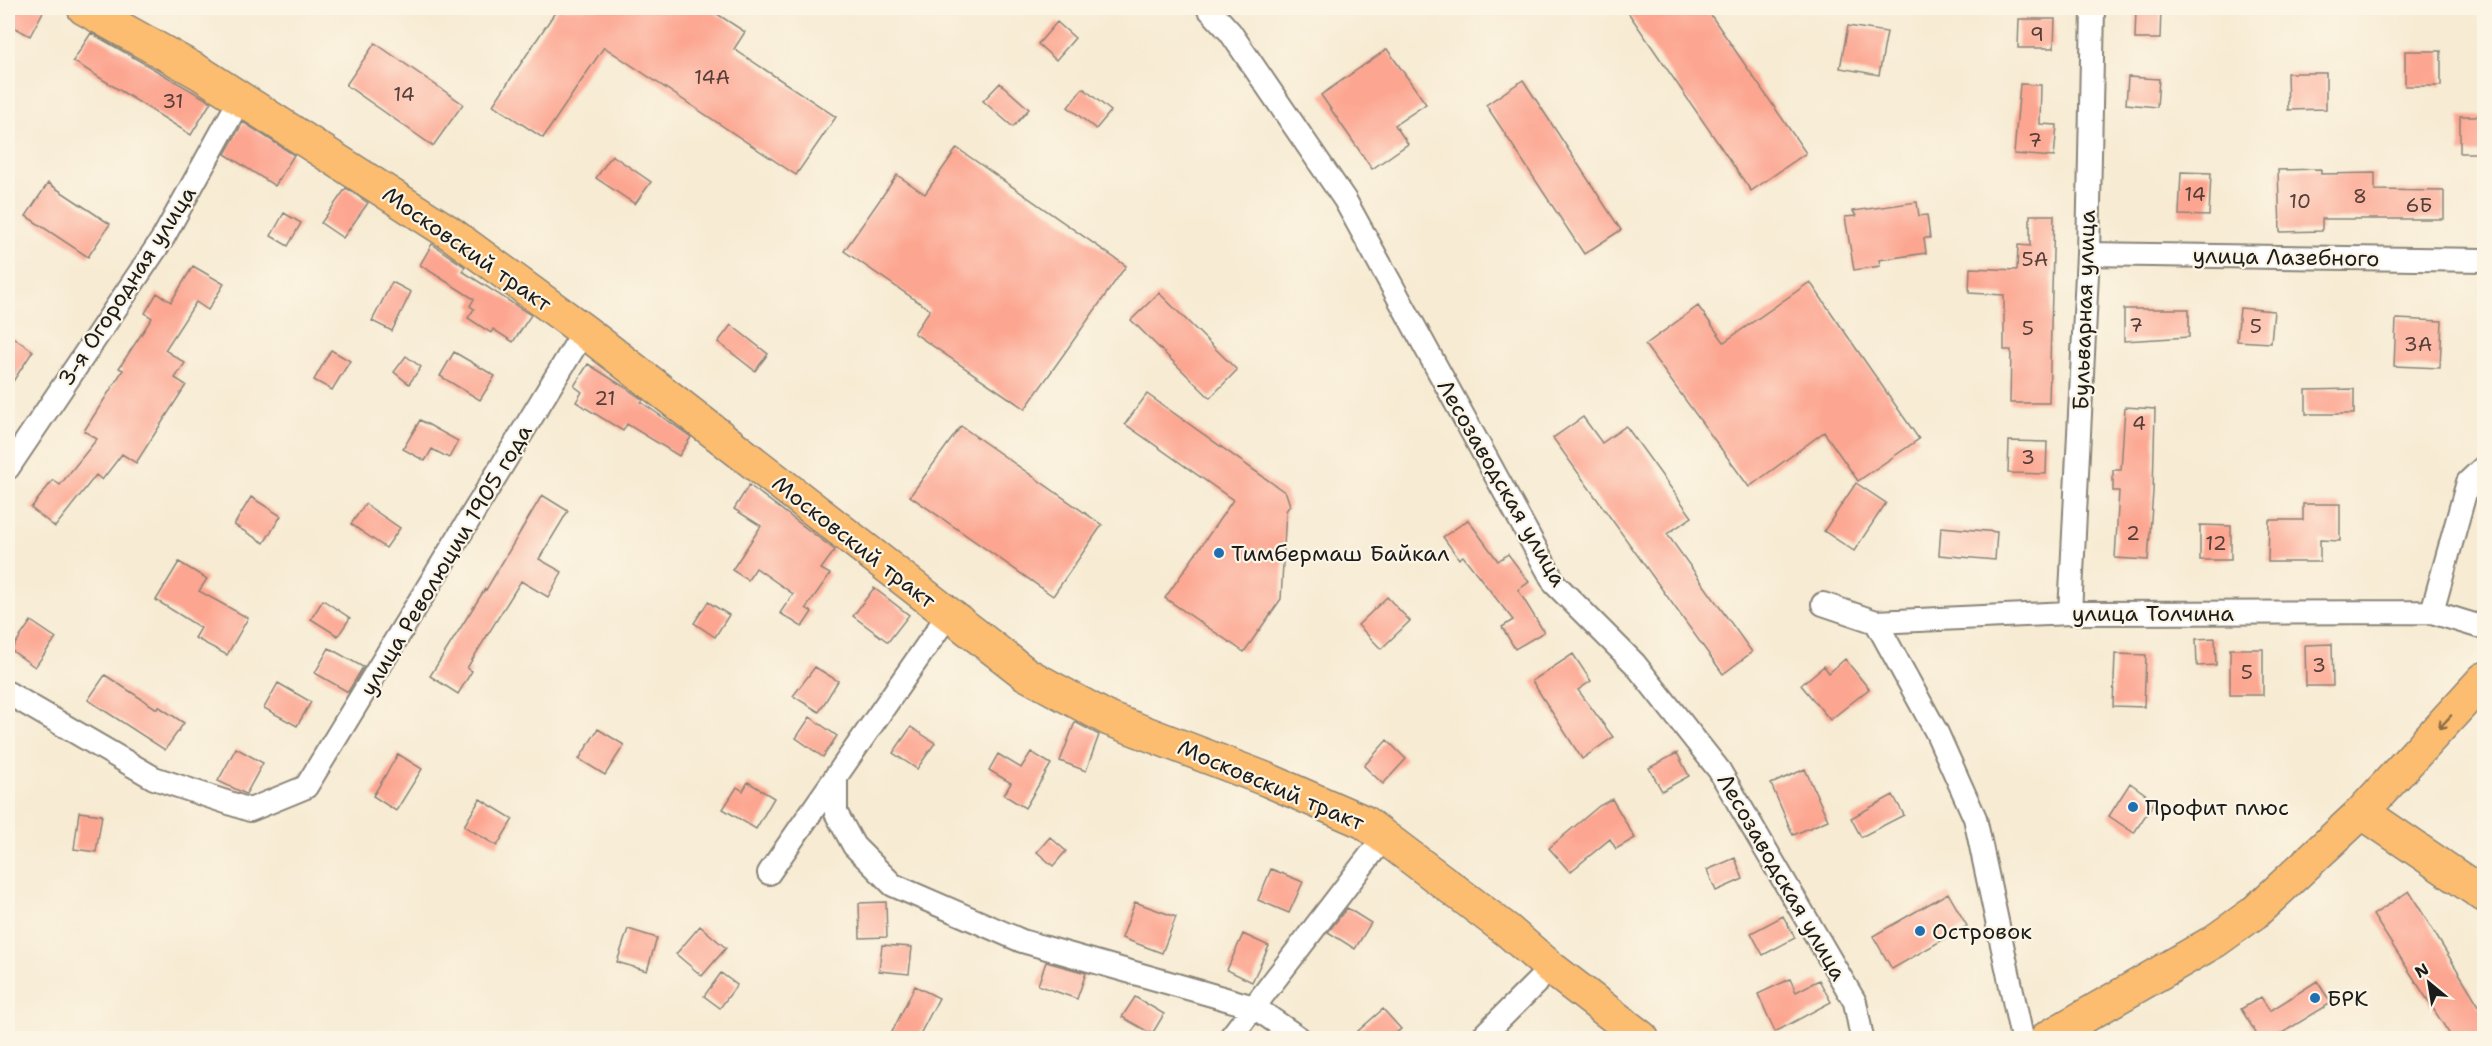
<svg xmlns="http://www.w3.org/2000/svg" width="2492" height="1046" viewBox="0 0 2492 1046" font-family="'Shantell Sans',sans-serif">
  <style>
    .building { fill: #fca590 }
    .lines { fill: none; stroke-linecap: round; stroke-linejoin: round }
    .street-casing { stroke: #8a8478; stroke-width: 26 }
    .primary-casing { stroke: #8a8478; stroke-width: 36 }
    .street { stroke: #fff; stroke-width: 22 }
    .primary { stroke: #fcbd6f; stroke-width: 33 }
    .oneway { stroke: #8c6c46 }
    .poi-dot { fill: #1f6fb2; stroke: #fcf5e5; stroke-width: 2 }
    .labels { text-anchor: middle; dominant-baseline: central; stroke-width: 4.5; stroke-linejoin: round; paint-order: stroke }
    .number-label { font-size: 20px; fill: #543e39 }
    .street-label { font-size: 22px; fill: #1c1c1c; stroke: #fcf5e5 }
    .poi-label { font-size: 22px; fill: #1c1c1c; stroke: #fcf5e5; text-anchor: start }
  </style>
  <rect width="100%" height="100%" fill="#fcf5e5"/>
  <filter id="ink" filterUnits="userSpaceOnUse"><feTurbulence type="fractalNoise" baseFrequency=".0167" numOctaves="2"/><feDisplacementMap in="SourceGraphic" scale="12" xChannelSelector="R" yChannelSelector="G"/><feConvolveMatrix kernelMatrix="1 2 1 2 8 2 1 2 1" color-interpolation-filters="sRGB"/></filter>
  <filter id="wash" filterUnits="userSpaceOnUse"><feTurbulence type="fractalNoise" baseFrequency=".008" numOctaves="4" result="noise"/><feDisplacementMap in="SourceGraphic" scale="24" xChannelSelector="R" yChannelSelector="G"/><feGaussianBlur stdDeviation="1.35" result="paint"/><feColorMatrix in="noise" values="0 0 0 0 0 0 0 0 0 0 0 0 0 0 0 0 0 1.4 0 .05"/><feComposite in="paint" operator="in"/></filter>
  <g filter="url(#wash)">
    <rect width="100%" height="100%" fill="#f7ebd3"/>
    <g id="blocks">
      <path class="building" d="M 8,8 L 45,8 L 30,36 L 8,24 Z
        M 558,8 L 708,8 L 745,32 L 734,49 L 836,117 L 796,175 L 604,47 L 543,138 L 493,105 Z
        M 1625,8 L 1706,8 L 1806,153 L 1751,191 Z
        M 2136,8 L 2161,8 L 2160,39 L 2135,39 Z
        M 2019,19 L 2055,19 L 2054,48 L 2018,48 Z
        M 1057,22 L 1075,38 L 1056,60 L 1038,44 Z
        M 1848,26 L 1887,32 L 1879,75 L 1840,68 Z
        M 91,33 L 211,102 L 191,135 L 73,61 Z
        M 375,43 L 463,104 L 433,146 L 346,85 Z
        M 1387,49 L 1426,104 L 1395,125 L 1408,144 L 1372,169 L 1321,95 Z
        M 2405,51 L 2441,51 L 2441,86 L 2405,86 Z
        M 2287,73 L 2326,73 L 2326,109 L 2288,110 Z
        M 2128,77 L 2159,79 L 2157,107 L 2126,104 Z
        M 1523,80 L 1621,230 L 1584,254 L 1486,105 Z
        M 1000,83 L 1029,109 L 1013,127 L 983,101 Z
        M 2020,84 L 2041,85 L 2040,124 L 2057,125 L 2054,157 L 2014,154 Z
        M 1083,88 L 1111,111 L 1096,129 L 1068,107 Z
        M 2460,116 L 2484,116 L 2484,153 L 2460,153 Z
        M 243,122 L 294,155 L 275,186 L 225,154 Z
        M 957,148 L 1126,266 L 1025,409 L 914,333 L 930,310 L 844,251 L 897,175 L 925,194 Z
        M 612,155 L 651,182 L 635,204 L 596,178 Z
        M 2321,169 L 2321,174 L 2375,173 L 2375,190 L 2444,191 L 2444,219 L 2322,219 L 2322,231 L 2280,232 L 2278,170 Z
        M 2181,172 L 2211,173 L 2209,216 L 2179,215 Z
        M 48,183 L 110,224 L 88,257 L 26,216 Z
        M 346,188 L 368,203 L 343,238 L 321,223 Z
        M 1917,202 L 1919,216 L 1927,215 L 1930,238 L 1924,238 L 1926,253 L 1879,260 L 1880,266 L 1854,270 L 1845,217 L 1856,216 L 1853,211 Z
        M 284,213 L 301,223 L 288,246 L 271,236 Z
        M 2030,215 L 2054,215 L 2049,403 L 2010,403 L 2011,350 L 2004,350 L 2004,295 L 1969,293 L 1970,268 L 2017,270 L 2018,245 L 2030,246 Z
        M 432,244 L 465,267 L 462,271 L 531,315 L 513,342 L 493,329 L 491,333 L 468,318 L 474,309 L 470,306 L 474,299 L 420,265 Z
        M 193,266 L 224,284 L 208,310 L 196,302 L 165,350 L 185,363 L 175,378 L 186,385 L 136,463 L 122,454 L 102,480 L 96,475 L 55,527 L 31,508 L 53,480 L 60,485 L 97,439 L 84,431 L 123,370 L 119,368 L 152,318 L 145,313 L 157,293 L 171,302 Z
        M 392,282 L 411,292 L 392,331 L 372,321 Z
        M 1810,282 L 1919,439 L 1858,481 L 1824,432 L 1749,487 L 1645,345 L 1698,306 L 1724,342 Z
        M 1159,293 L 1237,370 L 1210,398 L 1131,320 Z
        M 2240,308 L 2274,311 L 2271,343 L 2237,341 Z
        M 2124,309 L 2189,309 L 2189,337 L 2124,341 Z
        M 2396,319 L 2442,321 L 2440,368 L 2394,366 Z
        M 731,325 L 768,354 L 755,371 L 718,342 Z
        M 8,334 L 33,351 L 8,389 Z
        M 331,350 L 350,361 L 332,390 L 314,380 Z
        M 454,352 L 495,376 L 480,400 L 440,376 Z
        M 406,356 L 421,367 L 409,384 L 394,372 Z
        M 588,364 L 626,388 L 643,400 L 641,402 L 691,437 L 679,456 L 627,424 L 623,431 L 576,402 L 582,392 L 574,386 Z
        M 2354,389 L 2354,414 L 2306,414 L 2306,390 Z
        M 1147,394 L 1286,493 L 1290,505 L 1286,511 L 1281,599 L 1244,652 L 1165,598 L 1233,500 L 1125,424 Z
        M 2125,407 L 2155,409 L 2153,492 L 2148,560 L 2115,558 L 2119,491 L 2113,491 L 2113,470 L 2121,470 Z
        M 1583,417 L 1602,443 L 1626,426 L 1692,517 L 1667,534 L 1752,652 L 1723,674 L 1553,438 Z
        M 420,420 L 458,441 L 449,458 L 432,449 L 425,461 L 403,449 Z
        M 961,426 L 1102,525 L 1053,596 L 910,496 Z
        M 2009,441 L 2047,442 L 2046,474 L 2008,473 Z
        M 1856,483 L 1886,503 L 1854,551 L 1824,531 Z
        M 749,485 L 835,550 L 821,569 L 830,574 L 806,608 L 812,612 L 802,627 L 780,613 L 793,594 L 756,568 L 748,580 L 732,570 L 761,526 L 734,509 Z
        M 542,495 L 568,511 L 539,559 L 562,572 L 548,597 L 521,581 L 467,668 L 472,671 L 458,694 L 430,676 L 485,589 L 486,590 Z
        M 251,497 L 281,516 L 264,543 L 234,525 Z
        M 365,504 L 400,528 L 386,548 L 351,524 Z
        M 2303,504 L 2340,504 L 2340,541 L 2320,540 L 2320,562 L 2268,562 L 2269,520 L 2303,520 Z
        M 1468,520 L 1498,561 L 1508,554 L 1529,582 L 1518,590 L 1544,632 L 1515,649 L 1502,627 L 1513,620 L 1463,556 L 1459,559 L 1443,537 Z
        M 2200,525 L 2231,526 L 2231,560 L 2200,560 Z
        M 1941,527 L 1997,532 L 1995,560 L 1939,555 Z
        M 179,562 L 207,579 L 199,591 L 248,618 L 227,655 L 195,638 L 201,628 L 156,600 Z
        M 874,588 L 909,615 L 888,642 L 853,616 Z
        M 1387,597 L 1410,621 L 1381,649 L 1358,625 Z
        M 323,600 L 350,618 L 338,636 L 311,619 Z
        M 708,602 L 729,615 L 715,637 L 694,623 Z
        M 31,621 L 56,638 L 35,667 L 11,650 Z
        M 2215,638 L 2216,665 L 2197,666 L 2196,639 Z
        M 2332,644 L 2333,686 L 2306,686 L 2305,645 Z
        M 329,648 L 363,667 L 348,692 L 315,673 Z
        M 2230,649 L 2263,649 L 2263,695 L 2230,695 Z
        M 1573,654 L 1591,681 L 1578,690 L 1613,737 L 1582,759 L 1532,681 Z
        M 2115,654 L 2146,655 L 2144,707 L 2113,706 Z
        M 1845,659 L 1869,689 L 1830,720 L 1801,685 L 1824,666 L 1829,673 Z
        M 815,667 L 838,681 L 819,712 L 793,696 Z
        M 105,675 L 157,709 L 158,706 L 184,723 L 165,750 L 88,700 Z
        M 278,683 L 311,702 L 297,726 L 264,708 Z
        M 810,717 L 837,736 L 823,757 L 796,738 Z
        M 1075,722 L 1099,735 L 1086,771 L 1060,761 Z
        M 911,727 L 935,743 L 917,769 L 893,753 Z
        M 598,729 L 624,745 L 605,775 L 579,759 Z
        M 1387,740 L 1406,759 L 1383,784 L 1364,766 Z
        M 236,748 L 263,763 L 246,794 L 218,781 Z
        M 1031,752 L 1051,764 L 1025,808 L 1004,795 L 1011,783 L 989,770 L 998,754 L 1021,768 Z
        M 1677,753 L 1689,776 L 1662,791 L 1649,768 Z
        M 398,754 L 422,769 L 396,811 L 373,796 Z
        M 1805,769 L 1828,820 L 1793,835 L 1771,784 Z
        M 748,782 L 774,798 L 756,829 L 723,809 L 737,787 L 743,791 Z
        M 2130,783 L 2155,801 L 2134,833 L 2109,816 Z
        M 1893,795 L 1904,815 L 1861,837 L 1851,818 Z
        M 480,799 L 513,819 L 497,846 L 464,826 Z
        M 1612,799 L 1635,838 L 1616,849 L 1610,839 L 1570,872 L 1549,848 L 1599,806 Z
        M 79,812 L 102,815 L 96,852 L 74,849 Z
        M 1050,837 L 1066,851 L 1053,866 L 1037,852 Z
        M 1735,858 L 1743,879 L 1716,891 L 1707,870 Z
        M 1271,869 L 1303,882 L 1289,913 L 1258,900 Z
        M 2409,891 L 2484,1014 L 2484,1038 L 2452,1038 L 2373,915 Z
        M 1948,893 L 1967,926 L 1892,969 L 1873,936 Z
        M 886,902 L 887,937 L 860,938 L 859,903 Z
        M 1135,902 L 1176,917 L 1162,953 L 1122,938 Z
        M 1347,908 L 1371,923 L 1355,949 L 1328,932 Z
        M 1783,916 L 1795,938 L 1763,955 L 1751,933 Z
        M 700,926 L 726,948 L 702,976 L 676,954 Z
        M 628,929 L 657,938 L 647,971 L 617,962 Z
        M 1243,934 L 1269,946 L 1252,982 L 1227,970 Z
        M 882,945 L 912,947 L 909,974 L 879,971 Z
        M 1046,962 L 1086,973 L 1077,999 L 1038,985 Z
        M 721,973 L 737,985 L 720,1008 L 704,996 Z
        M 1790,979 L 1796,992 L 1819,980 L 1831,1002 L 1775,1032 L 1758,994 Z
        M 2317,981 L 2331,1003 L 2274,1038 L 2259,1038 L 2241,1009 L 2261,997 L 2270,1011 Z
        M 915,986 L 939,998 L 918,1038 L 889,1038 Z
        M 1135,997 L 1164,1014 L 1152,1034 L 1122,1017 Z
        M 1383,1009 L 1401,1029 L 1390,1038 L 1350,1038 Z"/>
    </g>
  </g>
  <g filter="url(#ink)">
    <use href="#blocks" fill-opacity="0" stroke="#8a8478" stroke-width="1.5"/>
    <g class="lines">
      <g class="street-casing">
        <path id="street" d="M 1208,8 L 1230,32 L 1345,200 L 1555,584 L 1635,664 L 1719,770 L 1855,1002 L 1862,1038
          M 2088,254 L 2484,260
          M 8,468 L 163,238 L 240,99
          M 1823,604 L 1876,622 L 2070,613 L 2432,612 L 2484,628
          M 2432,612 L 2468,482 L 2484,467
          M 2070,613 L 2088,254 L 2093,8
          M 1876,622 L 1937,733 L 1975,818 L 2022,1038
          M 8,693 L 154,778 L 250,810 L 306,787 L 584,331
          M 836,776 L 836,813 L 854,846 L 893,885 L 1022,941 L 1254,1007 L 1299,1038
          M 769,873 L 948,615
          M 1230,1038 L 1385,836
          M 1481,1038 L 1551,968"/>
      </g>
      <g class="primary-casing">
        <path id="primary" d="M 84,8 L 202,74 L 450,233 L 584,331 L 1026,674 L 1109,719 L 1268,780 L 1364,822 L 1507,930 L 1551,968 L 1642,1038
          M 2362,812 L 2484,895
          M 2047,1038 L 2215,941 L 2254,913 L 2362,812 L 2484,679"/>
      </g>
      <use href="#street" class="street"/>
      <use href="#primary" class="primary"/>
    </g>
    <defs><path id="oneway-shaft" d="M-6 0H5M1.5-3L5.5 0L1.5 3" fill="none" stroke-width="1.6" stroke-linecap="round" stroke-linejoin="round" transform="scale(1.5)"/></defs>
    <use class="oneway" href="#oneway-shaft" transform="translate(2445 722) rotate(133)"/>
  </g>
  <g class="poi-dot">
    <circle cx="1219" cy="553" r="6"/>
    <circle cx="2133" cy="807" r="6"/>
    <circle cx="1920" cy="931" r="6"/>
    <circle cx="2315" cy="998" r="6"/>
  </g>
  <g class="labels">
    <g class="number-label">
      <text x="2037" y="34">9</text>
      <text x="712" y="77">14А</text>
      <text x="404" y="94">14</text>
      <text x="173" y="101">31</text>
      <text x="2035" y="140">7</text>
      <text x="2195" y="194">14</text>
      <text x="2360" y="196">8</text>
      <text x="2300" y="201">10</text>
      <text x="2419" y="205">6Б</text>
      <text x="2035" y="259">5А</text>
      <text x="2136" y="325">7</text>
      <text x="2256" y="326">5</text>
      <text x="2028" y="328">5</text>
      <text x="2418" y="344">3А</text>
      <text x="605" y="398">21</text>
      <text x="2139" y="423">4</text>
      <text x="2028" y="457">3</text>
      <text x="2133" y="533">2</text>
      <text x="2216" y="543">12</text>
      <text x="2319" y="665">3</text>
      <text x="2247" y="672">5</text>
    </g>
    <g class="street-label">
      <text transform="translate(467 249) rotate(35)">Московский тракт</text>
      <text transform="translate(2286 257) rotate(1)">улица Лазебного</text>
      <text transform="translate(127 286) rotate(-57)">3-я Огородная улица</text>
      <text transform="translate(2084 310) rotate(-88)">Бульварная улица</text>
      <text transform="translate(1502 483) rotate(60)">Лесозаводская улица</text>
      <text transform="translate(854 542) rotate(38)">Московский тракт</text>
      <text transform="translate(446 560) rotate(-59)">улица Революции 1905 года</text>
      <text x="2153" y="613">улица Толчина</text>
      <text transform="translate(1271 785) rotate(23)">Московский тракт</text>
      <text transform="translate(1782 877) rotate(60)">Лесозаводская улица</text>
    </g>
    <g class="poi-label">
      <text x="1231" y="553">Тимбермаш Байкал</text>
      <text x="2145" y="807">Профит плюс</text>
      <text x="1932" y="931">Островок</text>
      <text x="2327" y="998">БРК</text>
    </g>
  </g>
  <rect width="2492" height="1046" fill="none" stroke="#fcf5e5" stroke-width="30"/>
  <g transform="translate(2429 983) rotate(330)" stroke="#fcf5e5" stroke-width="4.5" paint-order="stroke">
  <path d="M0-4.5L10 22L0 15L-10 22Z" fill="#1c1c1c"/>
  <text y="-9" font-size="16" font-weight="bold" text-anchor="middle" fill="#1c1c1c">N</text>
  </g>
</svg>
